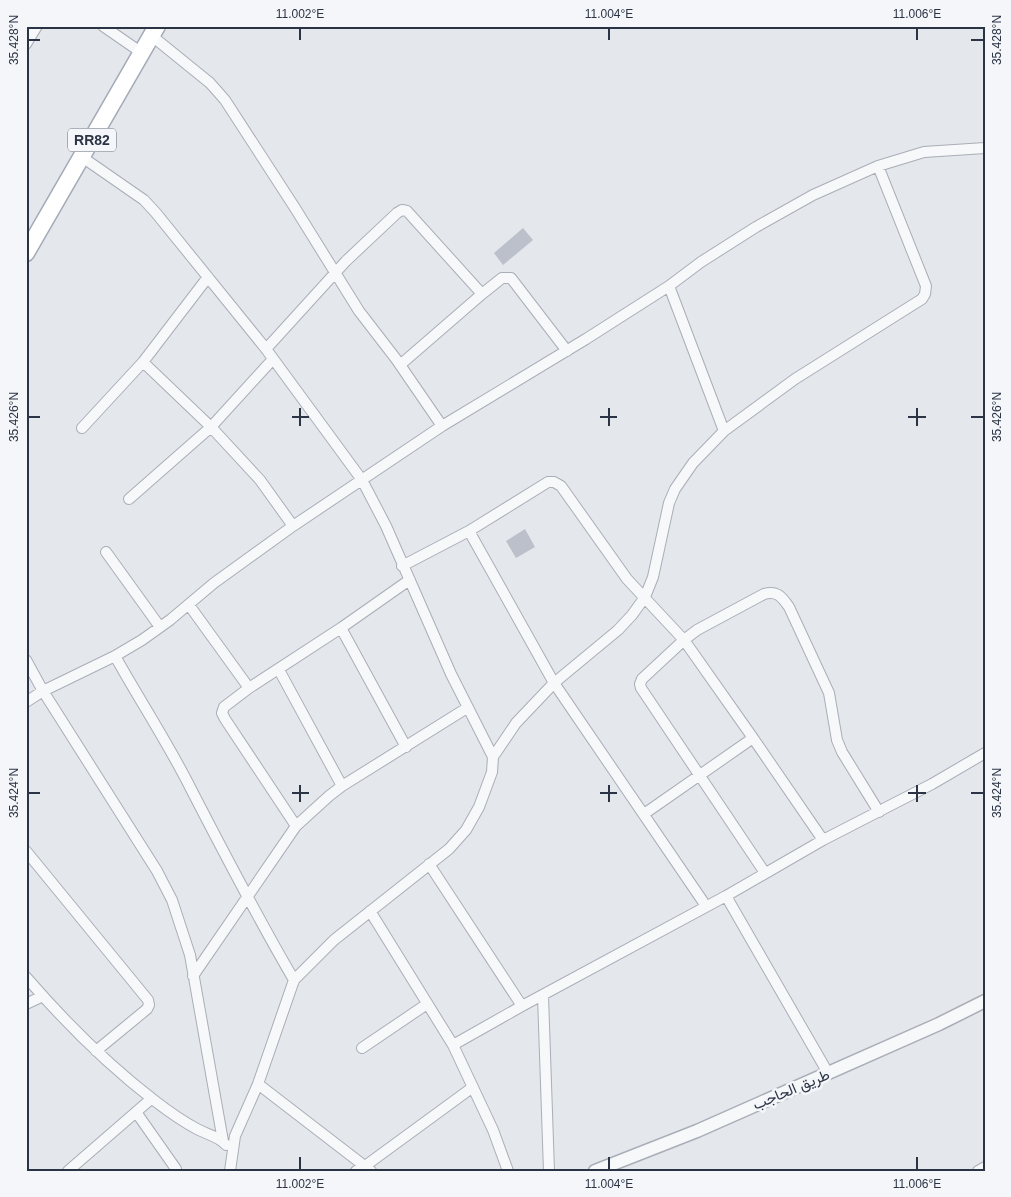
<svg xmlns="http://www.w3.org/2000/svg" width="1011" height="1197" viewBox="0 0 1011 1197" font-family="Helvetica,Vazirmatn,sans-serif">
  <style>
    .building { fill: #bbc0ca }
    .lines { fill: none; stroke-linecap: round; stroke-linejoin: round }
    .minor-casing { stroke: #a9aeb7; stroke-width: 12 }
    .tertiary-casing { stroke: #a9aeb7; stroke-width: 15 }
    .primary-casing { stroke: #a3abb8; stroke-width: 19 }
    .minor { stroke: #f7f8fa; stroke-width: 10 }
    .tertiary { stroke: #f7f8fa; stroke-width: 12 }
    .primary { stroke: #fff; stroke-width: 16 }
    .ticks { fill: none; stroke: #2b3445; stroke-width: 2 }
    .labels { text-anchor: middle; dominant-baseline: central; stroke-width: 5; stroke-linejoin: round; paint-order: stroke }
    .shield { fill: #f4f6f9; stroke: #676e7b; stroke-width: 1 }
    .shield-label { font-size: 14px; font-weight: bold; fill: #2b3445 }
    .street-label { font-size: 15px; fill: #2b3445; stroke: #f4f6f9 }
    .neatline { fill: none; stroke: #2b3445; stroke-width: 2 }
    .ticks-label { font-size: 12px; text-anchor: middle; fill: #2b3445 }
  </style>
  <rect width="100%" height="100%" fill="#e4e7ec"/>
  <path class="building" d="M 523,228 L 533,240 L 503,265 L 494,253 Z
    M 525,529 L 535,547 L 516,558 L 506,541 Z"/>
  <g class="lines">
    <g class="minor-casing">
      <path id="minor" d="M 103,26 L 142,53
        M 152,36 L 210,83 L 225,100 L 295,208 L 359,311 L 396,359 L 442,426
        M 26,44 L 37,26
        M 82,157 L 144,200 L 156,213 L 266,349 L 362,480 L 386,526 L 451,674 L 493,757
        M 669,286 L 724,431
        M 482,294 L 502,278 L 511,278 L 567,351
        M 266,349 L 346,261 L 397,213 L 402,210 L 407,211 L 482,294 L 400,365
        M 143,362 L 211,427 L 260,480 L 293,526
        M 82,428 L 143,362 L 208,277
        M 129,499 L 211,427 L 273,359
        M 469,531 L 548,482 L 554,482 L 561,486 L 627,579 L 684,640 L 642,679 L 640,684 L 641,688 L 765,873
        M 106,552 L 160,627
        M 402,566 L 469,531 L 554,683 L 706,906
        M 189,605 L 249,688
        M 341,628 L 406,747
        M 115,656 C 140,701 168,743 191,789 C 224,853 257,917 294,980
        M 26,660 L 43,691 L 157,871 L 172,900 L 190,955 L 223,1141
        M 279,670 L 342,786
        M 26,702 L 43,691 L 115,656 L 142,640 L 170,620 L 214,583 L 293,526 L 442,426 L 586,339 L 669,286 L 701,262 L 756,227 L 813,195 L 878,166 L 924,152 L 985,148
        M 644,814 L 753,738
        M 296,826 L 225,719 L 222,713 L 224,707 L 249,688 L 341,628 L 408,581
        M 823,840 L 753,738 L 684,640 L 697,630 L 764,594 C 777,590 782,597 789,607 L 829,693 L 837,740 L 842,752 L 879,812
        M 26,851 L 148,1000 L 149,1005 L 147,1009 L 96,1051
        M 429,864 L 522,1006
        M 370,911 L 453,1045 L 493,1130 L 508,1171
        M 193,976 L 296,826 L 329,796 L 342,786 L 467,708
        M 26,977 C 65,1022 108,1065 155,1101 C 168,1111 182,1121 197,1129 C 206,1134 220,1137 226,1145
        M 543,996 L 549,1171
        M 26,1004 L 43,996
        M 453,1045 L 522,1006 L 726,896
        M 362,1048 L 427,1004
        M 828,1073 L 726,896 L 823,840 L 932,784 L 985,753
        M 258,1084 L 371,1171
        M 136,1112 L 176,1169
        M 68,1171 L 151,1099
        M 230,1171 L 235,1136 L 258,1084 L 294,980 L 334,940 L 449,849 L 466,830 L 479,807 L 492,772 L 493,757 L 516,723 L 554,683 L 618,630 L 632,615 L 645,597 L 653,577 L 669,503 L 675,489 L 693,463 L 724,431 L 795,379 L 922,299 L 925,294 L 926,286 L 878,166
        M 356,1171 L 365,1166 L 473,1087
        M 978,1171 L 985,1167"/>
    </g>
    <g class="tertiary-casing">
      <path id="tertiary" d="M 595,1171 L 697,1131 L 939,1024 L 985,1001"/>
    </g>
    <g class="primary-casing">
      <path id="primary" d="M 26,253 L 157,26"/>
    </g>
    <use href="#minor" class="minor"/>
    <use href="#tertiary" class="tertiary"/>
    <use href="#primary" class="primary"/>
  </g>
  <path class="ticks" d="M 300,28 L 300,40M 609,28 L 609,40M 917,28 L 917,40M 28,40 L 40,40M 971,40 L 984,40M 300,408 L 300,426M 609,408 L 609,426M 917,408 L 917,426M 28,417 L 40,417M 292,417 L 309,417M 600,417 L 617,417M 908,417 L 926,417M 971,417 L 984,417M 300,785 L 300,802M 609,785 L 609,802M 917,785 L 917,802M 28,793 L 40,793M 292,793 L 309,793M 600,793 L 617,793M 908,793 L 926,793M 971,793 L 984,793M 300,1157 L 300,1170M 609,1157 L 609,1170M 917,1157 L 917,1170"/>
  <g class="labels">
    <rect class="shield" x="68" y="128.5" width="48" height="23" rx="4"/>
    <g class="shield-label">
      <text x="92" y="140">RR82</text>
    </g>
    <g class="street-label">
      <text transform="translate(791 1089) rotate(-23)">طريق الحاجب</text>
    </g>
  </g>
  <rect width="1011" height="1197" fill="none" stroke="#f4f6f9" stroke-width="55"/>
  <rect x="28" y="28" width="956" height="1142" class="neatline"/>
  <g class="ticks-label">
    <text x="300" y="18">11.002°E</text>
    <text x="609" y="18">11.004°E</text>
    <text x="917" y="18">11.006°E</text>
    <text transform="translate(14 40) rotate(-90)" y="4">35.428°N</text>
    <text transform="translate(997 40) rotate(-90)" y="4">35.428°N</text>
    <text transform="translate(14 417) rotate(-90)" y="4">35.426°N</text>
    <text transform="translate(997 417) rotate(-90)" y="4">35.426°N</text>
    <text transform="translate(14 793) rotate(-90)" y="4">35.424°N</text>
    <text transform="translate(997 793) rotate(-90)" y="4">35.424°N</text>
    <text x="300" y="1188">11.002°E</text>
    <text x="609" y="1188">11.004°E</text>
    <text x="917" y="1188">11.006°E</text>
  </g>
</svg>
